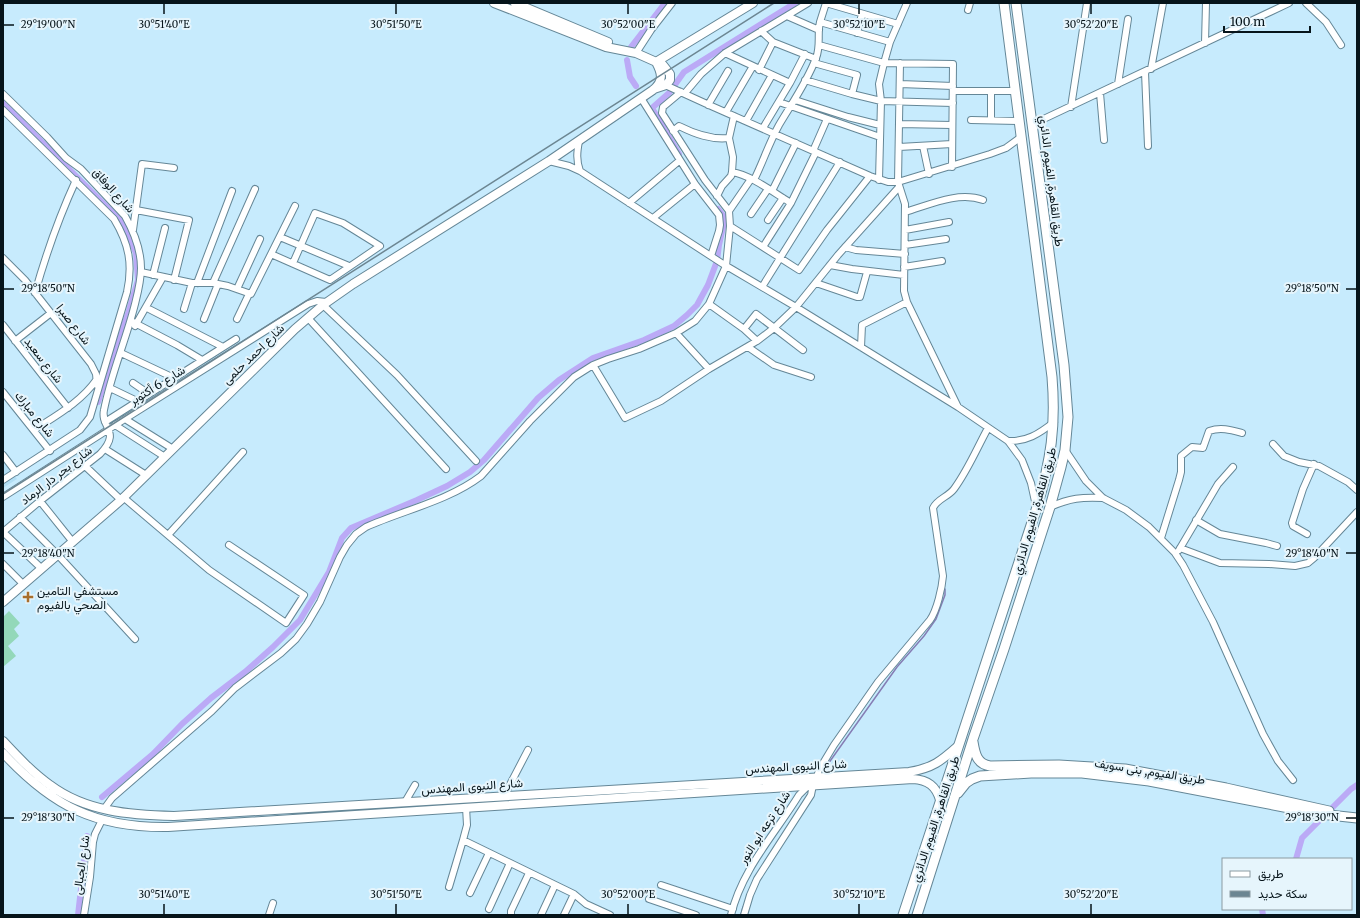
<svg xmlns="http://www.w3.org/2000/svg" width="1360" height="918" viewBox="0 0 1360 918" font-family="Merriweather,Vazirmatn,serif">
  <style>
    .built { fill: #b2def4 }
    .green { fill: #93d8b9 }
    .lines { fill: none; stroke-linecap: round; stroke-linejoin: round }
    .stream { stroke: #857db4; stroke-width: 1.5 }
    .canal { stroke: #bbaaf6; stroke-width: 6 }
    .minor-casing { stroke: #658797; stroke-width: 8 }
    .major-casing { stroke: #658797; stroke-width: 10 }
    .highway-casing { stroke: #658797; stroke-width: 11 }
    .minor { stroke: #fff; stroke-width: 6 }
    .major { stroke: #fff; stroke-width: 8 }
    .highway { stroke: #fff; stroke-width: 9 }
    .rail { stroke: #6c8692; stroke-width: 1.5 }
    .ticks { fill: none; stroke: #06141a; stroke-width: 1.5 }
    .poi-dot { fill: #a86f2d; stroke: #e6f5fc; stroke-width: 1.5 }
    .labels { text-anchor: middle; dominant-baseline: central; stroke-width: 4; stroke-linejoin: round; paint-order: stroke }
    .street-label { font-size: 12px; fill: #06141a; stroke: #e6f5fc }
    .poi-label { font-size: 12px; fill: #06141a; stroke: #e6f5fc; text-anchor: start }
    .ticks-label { font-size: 10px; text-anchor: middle; fill: #06141a; stroke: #e6f5fc; stroke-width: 4; stroke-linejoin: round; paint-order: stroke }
  </style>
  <rect width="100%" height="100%" fill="#c7ebfd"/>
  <path class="built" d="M 3,461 L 17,479 L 3,488 Z"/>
  <path class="green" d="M 9,611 L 20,623 L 14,629 L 19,636 L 8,646 L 16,656 L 3,667 L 3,617 Z"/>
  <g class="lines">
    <path class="stream" d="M 828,764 L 897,667 L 924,636 L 936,619 L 945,595 L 945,589
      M 741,915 L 743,907"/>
    <path class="canal" d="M 631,47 L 665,3
      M 627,60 L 630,77 L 636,86
      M 3,103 L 124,224 L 136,253 L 138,280 L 128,314 L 115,349 L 98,402
      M 679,154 L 652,108 L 669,93 L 684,72 L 795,3
      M 102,797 L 153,754 L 182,724 L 211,698 L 245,672 L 273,647 L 300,620 L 329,572 L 342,538 L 351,528 L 417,500 L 447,486 L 470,472 L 484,460 L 538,398 L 559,380 L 593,358 L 644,340 L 674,326 L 687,315 L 697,305 L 708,285 L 717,261 L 719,245 L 725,218 L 718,209
      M 1296,859 L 1302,838 L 1351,789 L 1357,785
      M 1262,909 L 1263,915
      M 78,915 L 87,836"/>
    <g class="minor-casing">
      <path id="minor" d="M 826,3 L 898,24
        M 1306,3 L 1326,22 L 1341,45
        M 968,10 L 970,3
        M 787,16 L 819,30
        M 820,22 L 826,3
        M 761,31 L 773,42 L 816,59
        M 857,33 L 862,14
        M 1205,43 L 1206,3
        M 819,45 L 884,63 L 890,42 L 907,3
        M 636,53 L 651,30 L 672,3
        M 725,53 L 790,83
        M 814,63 L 857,75 L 852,94
        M 900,63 L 898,182 L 905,204 L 904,291 L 907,302 L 958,407
        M 1151,69 L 1163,3
        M 759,70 L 773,42
        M 1145,72 L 1148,146
        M 805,80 L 852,94 L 881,101 L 953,103
        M 663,84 L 709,105 L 870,176 L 888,182 L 898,182 L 990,154 L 1006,148 L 1021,137
        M 900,84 L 953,86
        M 1118,84 L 1128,19
        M 953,91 L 1015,91
        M 991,91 L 991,120
        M 681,92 L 663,107 L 662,113 L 705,180 L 729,211 L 730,226 L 726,266 L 709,304
        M 685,93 L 701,74 L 725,53 L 808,3
        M 1100,93 L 1104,140
        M 3,94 L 47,137 L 66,158 L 81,169 L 125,216 C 134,232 141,250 141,268 C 141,281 138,292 135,304 C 126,340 111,374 104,410 C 100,428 122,431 100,454 L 40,501 L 3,532
        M 641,98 L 695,184 L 719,215 L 720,225 L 719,231 L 711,256
        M 795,100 L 848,117 L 880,125
        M 779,102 L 880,137
        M 708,105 L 728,71
        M 1071,107 L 1087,3
        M 3,110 L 114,219 C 129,244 133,264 127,292 L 90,417 L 80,430 L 3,480
        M 726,112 L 753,66
        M 971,120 L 1019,121
        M 746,121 L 772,75
        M 899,124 L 952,125
        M 1033,124 L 1289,3
        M 763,128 L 790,83 L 805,54
        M 673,131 L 679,126 C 695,134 711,140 729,138 L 734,116
        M 729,138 L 733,157 L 732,172
        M 579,141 C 577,152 576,160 580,171
        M 923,146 L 929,174
        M 899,147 L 952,144
        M 813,151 L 827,119
        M 549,161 L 569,166 L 580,171 L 723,264 L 796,307 L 958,407 L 1008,441 L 1022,460 L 1031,483 L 1036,506
        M 754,180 C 763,162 769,143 779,125 C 792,103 807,82 816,58 C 821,46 817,34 820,22 L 890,42
        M 879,180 L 881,101 L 879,84 L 884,63 L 953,64 L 952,167
        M 772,191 L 796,143
        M 717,196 L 722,186 L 731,176 L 732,172 C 751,175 774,193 791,203
        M 629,203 L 679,161
        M 136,210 L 189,220 L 174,280
        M 729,211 L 751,179
        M 905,212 C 929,205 958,191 983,200
        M 751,214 L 768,189
        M 653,218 L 695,184
        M 768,220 L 783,198
        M 730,226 L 799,270 L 827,230 L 870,176
        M 133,230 L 142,164 L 174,168
        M 905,230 L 949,222
        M 280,237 L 349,266
        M 905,245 L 946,239
        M 763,247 L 791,203 L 816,152
        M 845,247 L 856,250 L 905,254
        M 271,254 L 330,280 L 380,246 L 343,223 L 315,213 L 293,263
        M 3,258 L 25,280 L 91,364 L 96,374 L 97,385
        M 830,265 L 852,269 L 904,275
        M 904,267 L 942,261
        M 141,272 L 192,283 L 213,283 L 255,189
        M 153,275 L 165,228
        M 197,283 L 232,191
        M 213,283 L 228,286 L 251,294 L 295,206
        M 816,283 L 857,297 L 860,297 L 867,272
        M 762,287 L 840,162
        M 237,289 L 260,239
        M 35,293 C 46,254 59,217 76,180
        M 323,305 L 397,375 L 476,461
        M 147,308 L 223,347
        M 184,309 L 192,283
        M 308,318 L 446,469
        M 204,319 L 218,284
        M 237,319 L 249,294
        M 131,321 L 177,345 L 202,360
        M 3,325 L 68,408
        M 135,326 L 163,277
        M 744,329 L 756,314 L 803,350
        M 676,333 L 709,369
        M 15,341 L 51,313
        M 748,347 L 774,365 L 811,377
        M 861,347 L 862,325 L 907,302
        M 121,353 L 174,378
        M 593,365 L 625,418 L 661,401 L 709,369 L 757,341
        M 133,383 L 149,394
        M 110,388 L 137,401
        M 3,392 L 50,451
        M 125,419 L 173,449
        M 105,422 L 236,339
        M 115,425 L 165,457
        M 34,430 C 57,415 81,402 97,379
        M 1008,441 C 1026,442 1039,434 1054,422
        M 1273,444 L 1284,456 L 1299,462 L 1319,466 L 1348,482 L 1357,490
        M 105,449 L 146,475
        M 1065,450 L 1086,481 L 1103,498 L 1126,510 L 1149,527 L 1175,553 L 1183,565 L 1213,622 L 1263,734 L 1278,761 L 1293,780
        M 3,455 L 16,472
        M 85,466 L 121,500
        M 3,497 L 109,429 L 308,304 L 317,301 L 326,302
        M 123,497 L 209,570 L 286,623 L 304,595 L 229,545
        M 40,501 L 72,541
        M 1050,507 C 1070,498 1082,497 1103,498
        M 20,517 L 57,554 L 135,639
        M 1196,520 L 1220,534 L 1266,543 L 1277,546
        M 3,532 L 41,568
        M 1307,534 L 1293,526 L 1292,523 L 1303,489 L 1314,464
        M 168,535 L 243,452
        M 1161,538 L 1179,480 L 1181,472 L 1181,456 L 1192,447 L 1203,448 L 1209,431 C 1221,427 1231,430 1242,433
        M 1180,548 L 1220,563 L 1269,564 L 1295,566 L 1308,563 L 1314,558 L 1357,512
        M 1179,550 L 1218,484 L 1233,467
        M 3,564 L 23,584
        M 817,777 L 819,770 L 834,745 L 878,682 L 930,620 C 937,610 942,588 943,576 L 933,508 C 937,499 948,497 954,489 C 968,470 977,448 988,428
        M 504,796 L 528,750
        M 405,802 L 415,785
        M 466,807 L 467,825 L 463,840 L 574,894 L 586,904 L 610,915
        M 104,809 L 112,798 L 212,711 L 235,688 L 281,653 L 296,639 L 307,624 L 320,602 L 340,557 L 347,545 L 356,534 L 366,527 C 404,510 448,501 481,476 L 530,421 L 574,377 L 593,365 L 608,359 L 639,349 L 676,333 L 695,321 L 709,304 L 744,329 L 757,341 L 774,328 L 796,307 L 838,255 L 899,187
        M 661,885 L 733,909
        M 449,887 L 463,840
        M 470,893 L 489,853
        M 649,899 L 696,915
        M 489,909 L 510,863
        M 84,915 L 90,877 L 93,842 L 95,834 L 102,820
        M 269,915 L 273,903
        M 511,915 L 511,911 L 529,873
        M 541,915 L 555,885
        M 564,915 L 574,894
        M 731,915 C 742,869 775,834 799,795 L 806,788 L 813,785 L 811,795 L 757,879 L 750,895 L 744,915"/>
    </g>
    <g class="major-casing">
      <path id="major" d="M 494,3 L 606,47 L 636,53 L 663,65 L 670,74 L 670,80 L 666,85 L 654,89
        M 515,3 L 608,42
        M 656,62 L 753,3
        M 3,602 L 121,500 L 295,329 L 323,305 L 353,284 L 549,161 L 653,90 C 664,81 662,73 656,62
        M 3,741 C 18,757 33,773 50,785 C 86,812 131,815 174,816 L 909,772 C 933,768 941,761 958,746
        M 3,753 C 52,806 95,828 168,827 L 913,779 C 928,780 936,786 940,800"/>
    </g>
    <g class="highway-casing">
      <path id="highway" d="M 973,742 C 975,754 977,764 990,766 L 1059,765 L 1125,769 L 1226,788 L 1329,811
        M 958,793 L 966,783 L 972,779 L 980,776 L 1031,773 L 1082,773 L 1149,781 L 1320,814 L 1357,818
        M 903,915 L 1037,507 C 1051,460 1056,426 1052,377 L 1004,3
        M 917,915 L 973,739 L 1004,649 L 1050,507 L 1061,467 L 1065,450 L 1068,417 L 1064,365 L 1016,3"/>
    </g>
    <use href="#minor" class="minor"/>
    <use href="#major" class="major"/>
    <use href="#highway" class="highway"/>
    <path class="rail" d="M 3,494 L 774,3"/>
  </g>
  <path class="ticks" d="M 164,4 L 164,14M 396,4 L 396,14M 628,4 L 628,14M 859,4 L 859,14M 1091,4 L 1091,14M 4,25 L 14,25M 4,289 L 14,289M 1346,289 L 1356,289M 4,553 L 14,553M 1346,553 L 1356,553M 4,818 L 14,818M 1346,818 L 1356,818M 164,904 L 164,914M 396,904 L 396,914M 628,904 L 628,914M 859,904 L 859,914M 1091,904 L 1091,914"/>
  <path class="poi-dot" d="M26 591h4v4h4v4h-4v4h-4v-4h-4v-4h4z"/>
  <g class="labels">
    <g class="street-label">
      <text transform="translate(1052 181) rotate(83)">طريق القاهرة, الفيوم الدائري</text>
      <text transform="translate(114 190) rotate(48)">شارع الوفاق</text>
      <text transform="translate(74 324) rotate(52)">شارع صبرا</text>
      <text transform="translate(253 354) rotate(-44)">شارع احمد حلمى</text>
      <text transform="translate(44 360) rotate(52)">شارع سعيد</text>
      <text transform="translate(157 385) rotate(-32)">شارع 6 أكتوبر</text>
      <text transform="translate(35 414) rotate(51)">شارع مبارك</text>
      <text transform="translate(56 475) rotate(-38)">شارع بحر دار الرماد</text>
      <text transform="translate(1034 511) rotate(-74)">طريق القاهرة, الفيوم الدائري</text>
      <text transform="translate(796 766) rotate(-3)">شارع النبوى المهندس</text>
      <text transform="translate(1150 771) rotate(9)">طريق الفيوم, بنى سويف</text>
      <text transform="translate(472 786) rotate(-4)">شارع النبوى المهندس</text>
      <text transform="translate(935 819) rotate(-72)">طريق القاهرة, الفيوم الدائري</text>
      <text transform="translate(764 827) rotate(-57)">شارع ترعه ابو النور</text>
      <text transform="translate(81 865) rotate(-82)">شارع الجبالى</text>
    </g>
    <g class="poi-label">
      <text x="37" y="590">مستشفي التامين<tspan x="37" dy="14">الصحي بالفيوم</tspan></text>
    </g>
  </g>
  <g class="ticks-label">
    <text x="164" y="28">30°51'40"E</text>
    <text x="396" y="28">30°51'50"E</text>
    <text x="628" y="28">30°52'00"E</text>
    <text x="859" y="28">30°52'10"E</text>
    <text x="1091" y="28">30°52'20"E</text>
    <text x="48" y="28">29°19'00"N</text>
    <text x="48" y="292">29°18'50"N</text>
    <text x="1312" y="292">29°18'50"N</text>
    <text x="48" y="557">29°18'40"N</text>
    <text x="1312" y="557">29°18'40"N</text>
    <text x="48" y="821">29°18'30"N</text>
    <text x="1312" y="821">29°18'30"N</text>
    <text x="164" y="898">30°51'40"E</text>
    <text x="396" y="898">30°51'50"E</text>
    <text x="628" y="898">30°52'00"E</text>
    <text x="859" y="898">30°52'10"E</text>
    <text x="1091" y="898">30°52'20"E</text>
  </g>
  <rect width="1360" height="918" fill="none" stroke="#06141a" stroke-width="8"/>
  <rect x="1222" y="858" width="130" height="52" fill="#e6f5fc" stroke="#8c9ba2"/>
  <rect x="1230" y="871" width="20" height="6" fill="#ffffff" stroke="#8c9ba2"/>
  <text x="1258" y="878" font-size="12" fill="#06141a">طريق</text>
  <rect x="1230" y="891" width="20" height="6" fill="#6c8692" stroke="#8c9ba2"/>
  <text x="1258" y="898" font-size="12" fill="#06141a">سكة حديد</text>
  <path d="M1224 26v6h86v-6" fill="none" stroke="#06141a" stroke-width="2"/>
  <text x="1230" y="26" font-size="12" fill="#06141a" stroke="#e6f5fc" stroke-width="3" paint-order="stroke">100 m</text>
</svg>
